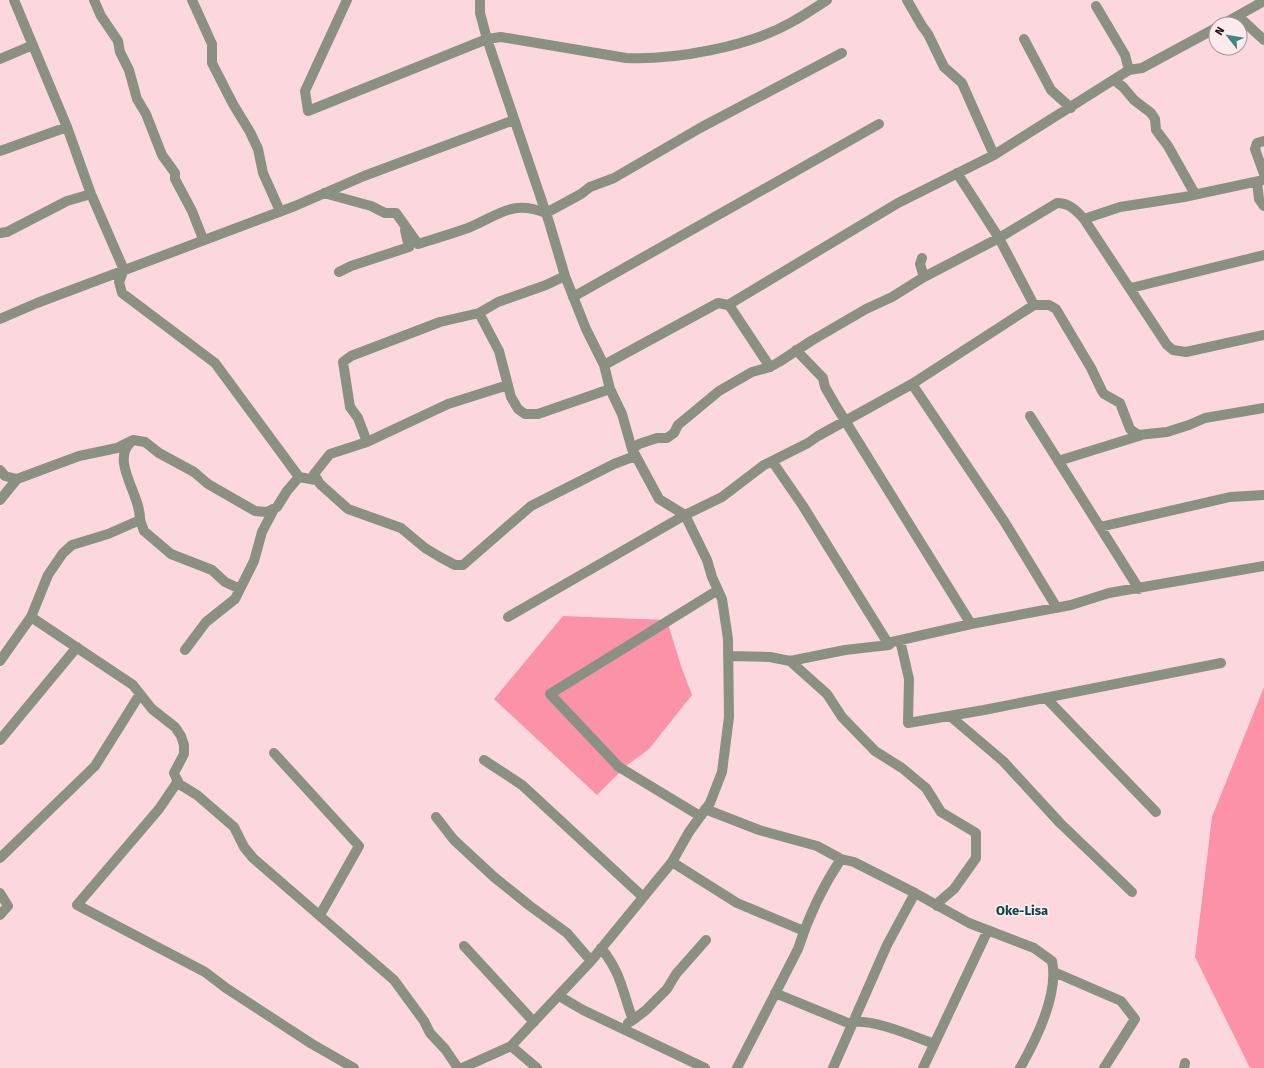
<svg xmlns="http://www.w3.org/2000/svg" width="1264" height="1068" viewBox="0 0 1264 1068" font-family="'Fira Sans',sans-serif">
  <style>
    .green { fill: #fc92a8 }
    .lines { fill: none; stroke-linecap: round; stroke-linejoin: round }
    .minor { stroke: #8a9182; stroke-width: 10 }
    .labels { text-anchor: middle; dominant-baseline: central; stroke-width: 3.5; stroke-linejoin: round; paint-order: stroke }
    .quarter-label { font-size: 13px; font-weight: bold; fill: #064742; stroke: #fdeaed }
  </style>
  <rect width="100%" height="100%" fill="#fcd8de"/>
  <path class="green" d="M 563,616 L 667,620 L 681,666 L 692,695 L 649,749 L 626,766 L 597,795 L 494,699 Z
    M 1264,687 L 1264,1068 L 1250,1068 L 1195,957 L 1212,817 Z"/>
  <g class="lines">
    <path class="minor" d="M 14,0 L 67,127 L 91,194 L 124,270 L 119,282 L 122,293 L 215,363 L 299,477 L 316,480
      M 94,0 L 101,16 L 118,41 L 120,52 L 129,70 L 137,99 L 146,114 L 162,155 L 175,173 L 175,179 L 192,211 L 203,239
      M 192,0 L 212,44 L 212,63 L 233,104 L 250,132 L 258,149 L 263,173 L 280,211
      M 347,0 L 305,91 L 308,111 L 487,39 L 501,37 L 626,58 C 675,60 747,47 790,23 C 803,16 815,8 827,0
      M 907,0 L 922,26 L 928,34 L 944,67 L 962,83 L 994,155
      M 1238,16 L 1264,40
      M 1223,24 L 1264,1
      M 1024,39 L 1051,90 L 1071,108
      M 0,59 L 33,45
      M 1129,70 L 1142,68 L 1216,28
      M 1114,80 L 1123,87 L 1134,100 L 1151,113 L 1155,119 L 1156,130 L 1168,146 L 1195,194
      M 1264,141 L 1257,143 L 1255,149 L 1264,174
      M 0,151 L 67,127
      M 957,173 L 999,238 L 1057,203 C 1069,203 1076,210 1084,219 L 1167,345 L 1173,350 L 1186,352 L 1264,335
      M 1257,182 L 1259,199 L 1264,206
      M 324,193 L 371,206 L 385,213 L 396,213 L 418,244 C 434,239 451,234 468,228 C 498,216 511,199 546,213 L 581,194 L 590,187 L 614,178 L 700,128 L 842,53
      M 1084,219 L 1120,207 L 1184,197 L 1264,180
      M 0,233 L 7,232 L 67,201 L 91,194
      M 339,272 L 351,266 L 409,247 L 405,230
      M 924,277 L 999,238 L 1034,305
      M 1131,288 L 1264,255
      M 573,297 L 879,124
      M 728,305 L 898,203 L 994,155 L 1129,70 L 1125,55 L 1096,6
      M 479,313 L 499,351 L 511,397 L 518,409 L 525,414 L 538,414 L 610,389
      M 0,319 L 37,303 L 295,206 L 364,176 L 514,120
      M 796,350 L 823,378 L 825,387 L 836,406 L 971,624
      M 604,365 L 718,303 L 728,305 L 731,308 L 770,367
      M 912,384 L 1004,521 L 1057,608
      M 508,385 L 448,404 L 367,442 L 330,454 L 314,474 L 320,484 L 348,509 L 401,528 L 425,548 L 440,557 L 455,565 L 463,565 L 531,506 L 614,464 L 635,456
      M 1030,416 L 1139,589
      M 367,442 L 358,418 L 350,407 L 343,362 L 351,356 L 440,322 L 479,313 L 498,302 L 546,285 L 565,276
      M 632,449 L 639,444 L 657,438 L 667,438 L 674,433 L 678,425 L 719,391 L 752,372 L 770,367 L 779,362 L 811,341 L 866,309 L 892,297 L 924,277 L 920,264 L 922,258
      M 772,461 L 803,506 L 889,645
      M 1058,461 L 1142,435
      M 0,470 L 5,476 L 17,479 L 79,456 L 117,448 L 133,440 L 145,442 L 159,453 L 194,472 L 208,484 L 255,511 L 267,512 L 277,507 L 287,491 L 299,477
      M 0,500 L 17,479
      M 140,520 L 144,531 L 171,554 L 212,570 L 225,582 L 240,589
      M 1100,527 L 1230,497 L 1264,495
      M 31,617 L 133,685 L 152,709 L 175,727 L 181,736 L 184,745 L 184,754 L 174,773 L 179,784 L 197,795 L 234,827 L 244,847 L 253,858 L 394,980 L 424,1021 L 430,1033 L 445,1049 L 458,1068
      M 508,617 L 685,515 L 722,497 L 764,465 L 808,443 L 818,436 L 912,384 L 1034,305 L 1049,305 L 1056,309 L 1091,368 L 1102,391 L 1104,394 L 1120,403 L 1130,429 L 1138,435 L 1167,432 L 1189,425 L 1205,418 L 1264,408
      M 900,640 L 909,679 L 908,723 L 984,710 L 1221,663
      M 185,650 L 206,622 L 235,599 L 254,561 L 262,532 L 273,511
      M 728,656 L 770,657 L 790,661 L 845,650 L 889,645 L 892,642 L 971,624 L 1071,605 L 1109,593 L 1264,566
      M 0,661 L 31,617 L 48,575 L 63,553 L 72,545 L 108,534 L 140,520 C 141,495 111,462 130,443
      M 790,661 L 827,694 L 842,717 L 875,751 L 902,768 L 926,788 L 941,812 L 976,833 L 976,858 L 954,889 L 940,901 L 937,906
      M 1046,698 L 1156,812
      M 950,716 L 1003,761 L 1060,823 L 1132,892
      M 0,740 L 77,647
      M 274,753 L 359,846 L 320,915
      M 484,760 L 522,785 L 643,897
      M 178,781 L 159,809 L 77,905 L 205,972 L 226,988 L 312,1044 L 354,1068
      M 705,809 L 759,830 L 817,846 L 841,859 L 854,862 L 915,893 L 969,923 L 1034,948 L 1052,961 C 1059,994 1036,1040 1020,1068
      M 700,816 L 619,767 L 550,694 L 718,590
      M 436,817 L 454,840 L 494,877 L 530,906 L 567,933 L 591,961
      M 0,858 L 95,766 L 140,694
      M 672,862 L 737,903 L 804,931
      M 0,893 L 8,906 L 0,915
      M 464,946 L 534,1022
      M 601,948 C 622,974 622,991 633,1020 L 628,1023
      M 1054,972 L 1121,1001 L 1135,1019 L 1104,1068
      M 775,993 L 848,1023 C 870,1017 913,1036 934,1044
      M 559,996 L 583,1010 L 705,1068
      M 633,1020 L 646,1010 L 667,989 L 676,974 L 706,940
      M 511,1046 L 537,1068
      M 462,1068 L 511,1046 L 591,961 L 672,862 L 689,832 L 710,803 L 722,772 L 729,717 L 728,639 L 722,599 L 712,577 L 707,560 L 685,515 L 659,499 L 632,449 L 622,414 L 610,389 L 604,365 L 586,329 L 565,276 L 549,222 L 487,39 L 480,13 L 480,0
      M 737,1068 L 798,949 C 808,918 823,886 841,859
      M 833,1068 L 887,945 L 915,893
      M 923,1068 L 988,930
      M 1184,1068 L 1185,1063"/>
  </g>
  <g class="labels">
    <g class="quarter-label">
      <text x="1022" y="910">Oke-Lisa</text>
    </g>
  </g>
  <g transform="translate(1228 36) rotate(301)"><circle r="19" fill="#fdeaed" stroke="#a59497"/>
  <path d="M0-3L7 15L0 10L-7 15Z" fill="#408780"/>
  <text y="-6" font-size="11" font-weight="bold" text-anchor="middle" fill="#221215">N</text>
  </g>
</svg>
